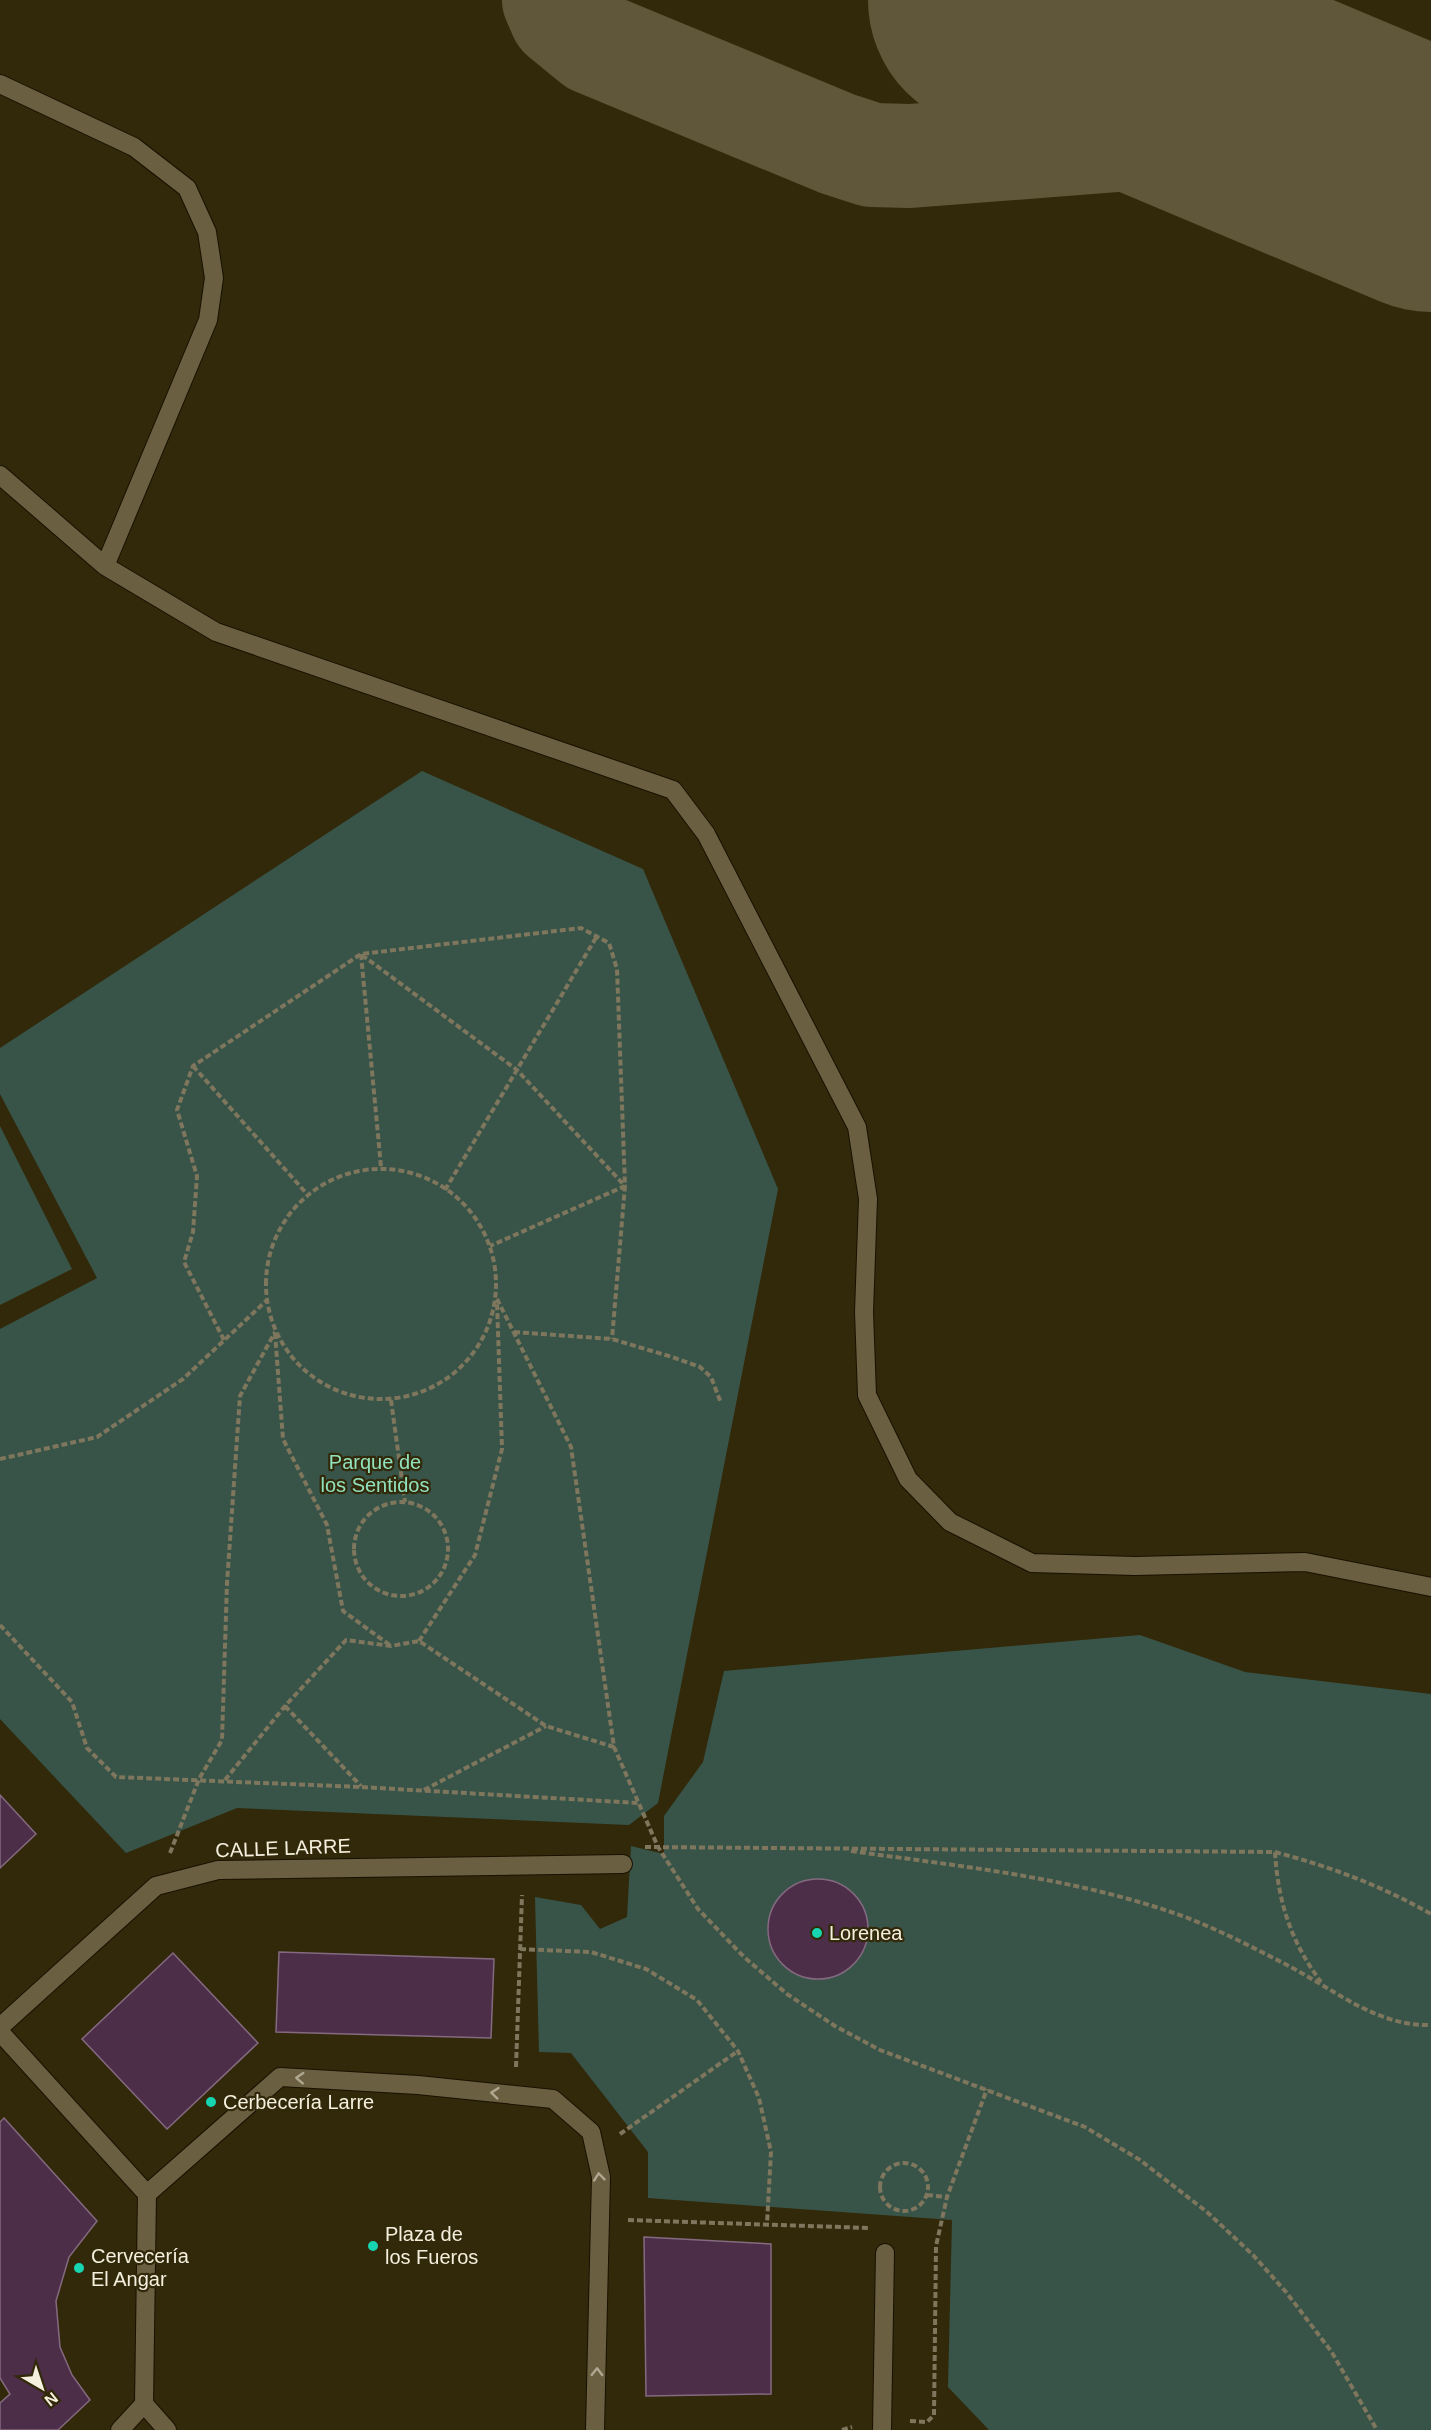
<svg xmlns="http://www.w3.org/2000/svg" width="1431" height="2430" viewBox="0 0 1431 2430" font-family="Helvetica,sans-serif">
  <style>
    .green { fill: #385448 }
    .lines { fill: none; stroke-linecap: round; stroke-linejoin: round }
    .taxiway { stroke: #60573b; stroke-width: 104 }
    .runway { stroke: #60573b; stroke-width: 260 }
    .building { fill: #4d2e49; stroke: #846a80; stroke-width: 1.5 }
    .minor-casing { stroke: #191100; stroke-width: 20 }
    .path { stroke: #7e765d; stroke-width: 4; stroke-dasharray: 6 3; stroke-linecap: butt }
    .minor { stroke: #6a5f41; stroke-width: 18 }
    .oneway { stroke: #b0a790 }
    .poi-dot { fill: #18d5b2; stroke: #32290a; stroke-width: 2 }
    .labels { text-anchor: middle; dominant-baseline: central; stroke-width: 4.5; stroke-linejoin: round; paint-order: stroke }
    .park-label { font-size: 20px; fill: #92e1be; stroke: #32290a }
    .street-label { font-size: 20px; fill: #f5efde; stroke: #32290a }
    .poi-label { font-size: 20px; fill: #f5efde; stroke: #32290a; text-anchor: start }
  </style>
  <rect width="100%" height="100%" fill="#32290a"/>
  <path class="green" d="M 422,771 L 643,869 L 778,1189 L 658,1803 L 629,1825 L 237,1808 L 126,1853 L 0,1719 L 0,1329 L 97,1278 L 0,1094 L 0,1048 Z
    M 0,1126 L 72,1269 L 0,1305 Z
    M 1140,1635 L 1245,1672 L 1431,1694 L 1431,2430 L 989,2430 L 948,2387 L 952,2220 L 648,2198 L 648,2152 L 571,2053 L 539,2052 L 535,1897 L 581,1905 L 600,1929 L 627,1917 L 631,1846 L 664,1854 L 664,1816 L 703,1762 L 724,1671 Z"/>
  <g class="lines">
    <path class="taxiway" d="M 554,0 L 561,16 L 594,43 L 838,144 L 872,155 L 910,156 L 1245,130 L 1312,132"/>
    <path class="runway" d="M 998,0 L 1431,182"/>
  </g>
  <path class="building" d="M 0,1795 L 36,1834 L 0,1868 Z
    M768 1929a50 50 0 1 1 100 0a50 50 0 1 1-100 0Z
    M 279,1952 L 494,1959 L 491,2038 L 276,2032 Z
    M 173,1953 L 258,2043 L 167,2129 L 82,2039 Z
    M 4,2118 L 97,2221 L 69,2257 L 56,2301 L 60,2347 L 72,2375 L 90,2400 L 58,2430 L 0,2430 L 0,2403 L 10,2394 L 0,2378 L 0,2122 Z
    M 644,2237 L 771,2244 L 771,2394 L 646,2396 Z"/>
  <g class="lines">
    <g class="minor-casing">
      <path id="minor" d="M 0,84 L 134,147 L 187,188 L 207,232 L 214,278 L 208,320 L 105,566
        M 0,475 L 105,566 L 216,632 L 673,790 L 706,834 L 857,1127 L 868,1199 L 864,1312 L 867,1395 L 908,1479 L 950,1522 L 1032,1563 L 1135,1566 L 1305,1562 L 1431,1587
        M 0,2027 L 156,1886 L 218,1870 L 623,1864
        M 0,2032 L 147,2194 L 144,2404 L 120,2430
        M 147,2194 L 280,2077 L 418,2085 L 553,2099 L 591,2132 L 601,2177 L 595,2430
        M 144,2404 L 167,2430
        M 882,2430 L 885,2253"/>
    </g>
    <path class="path" d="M 361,954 L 381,1167
      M 362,955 L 517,1070 L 625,1186 L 490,1246
      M 193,1066 L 307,1194
      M266 1284a115 115 0 1 1 230 0a115 115 0 1 1-230 0Z
      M 445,1190 L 597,936
      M 497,1299 L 571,1447 L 614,1747 L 658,1847 L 698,1909 L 744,1957 L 787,1994 L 835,2026 L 880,2050 L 1085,2127 L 1140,2160 L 1207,2212 L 1253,2255 L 1286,2292 L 1331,2351 L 1377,2430
      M 514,1332 L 612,1339 L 672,1357 L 700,1367 L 711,1377 L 721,1403
      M 275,1333 L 283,1439 L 327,1525 L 343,1611 L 391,1646
      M 224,1340 L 184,1262 L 193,1232 L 197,1176 L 177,1110 L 193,1066 L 361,954 L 581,928 L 609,943 L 617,969 L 625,1186 L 612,1339
      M 391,1400 L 405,1502
      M 0,1459 L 97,1437 L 183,1379 L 266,1301
      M354 1549a47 47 0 1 1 94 0a47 47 0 1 1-94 0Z
      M 0,1625 L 72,1702 L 87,1748 L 116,1777 L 361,1787 L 638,1803
      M 419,1641 L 475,1555 L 502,1449 L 497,1302
      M 285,1706 L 361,1786
      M 225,1780 L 285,1706 L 346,1640 L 391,1646 L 419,1641 L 546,1726 L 614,1747
      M 424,1790 L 546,1726
      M 645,1847 L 1275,1852 C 1331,1867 1380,1885 1431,1914
      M 851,1851 C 958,1866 1068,1877 1171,1912 C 1210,1925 1250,1946 1287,1965 C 1332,1988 1377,2027 1431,2025
      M 1275,1852 C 1278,1902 1291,1942 1321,1982
      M 170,1853 L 199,1779 L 222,1740 L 227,1583 L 240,1396 L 275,1332
      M 520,1949 L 591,1952 L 646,1969 L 697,2000 L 738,2051 L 759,2098 L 771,2152 L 767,2224
      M 516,2067 L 522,1895
      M 620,2134 L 738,2051
      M880 2187a24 24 0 1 1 48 0a24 24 0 1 1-48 0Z
      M 927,2195 L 947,2197
      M 628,2220 L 869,2228
      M 910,2421 L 927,2422 L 934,2415 L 936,2246 L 947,2197 L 987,2089
      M 842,2430 L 852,2427"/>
    <use href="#minor" class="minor"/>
  </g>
  <defs><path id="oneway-chevron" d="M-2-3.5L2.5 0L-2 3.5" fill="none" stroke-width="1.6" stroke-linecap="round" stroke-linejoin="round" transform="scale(1.5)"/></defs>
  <g class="oneway">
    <use href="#oneway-chevron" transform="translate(300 2078) rotate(-177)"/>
    <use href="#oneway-chevron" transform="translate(495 2093) rotate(-174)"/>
    <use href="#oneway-chevron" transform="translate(599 2177) rotate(-96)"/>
    <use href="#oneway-chevron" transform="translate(597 2372) rotate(-89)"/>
  </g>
  <g class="poi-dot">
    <circle cx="817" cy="1933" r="6"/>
    <circle cx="211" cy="2102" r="6"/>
    <circle cx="373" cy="2246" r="6"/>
    <circle cx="79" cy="2268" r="6"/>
  </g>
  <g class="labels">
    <g class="park-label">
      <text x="375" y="1462">Parque de<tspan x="375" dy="23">los Sentidos</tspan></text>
    </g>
    <g class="street-label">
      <text transform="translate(283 1848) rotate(-2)">CALLE LARRE</text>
    </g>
    <g class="poi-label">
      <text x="829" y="1933">Lorenea</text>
      <text x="223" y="2102">Cerbecería Larre</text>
      <text x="385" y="2234">Plaza de<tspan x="385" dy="23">los Fueros</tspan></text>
      <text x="91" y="2256">Cervecería<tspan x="91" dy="23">El Angar</tspan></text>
    </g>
  </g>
  <g transform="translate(42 2388) rotate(141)" stroke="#32290a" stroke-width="4.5" paint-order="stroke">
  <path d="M0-4.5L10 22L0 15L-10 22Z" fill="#f5efde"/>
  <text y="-9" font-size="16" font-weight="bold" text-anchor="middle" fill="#f5efde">N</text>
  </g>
</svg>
